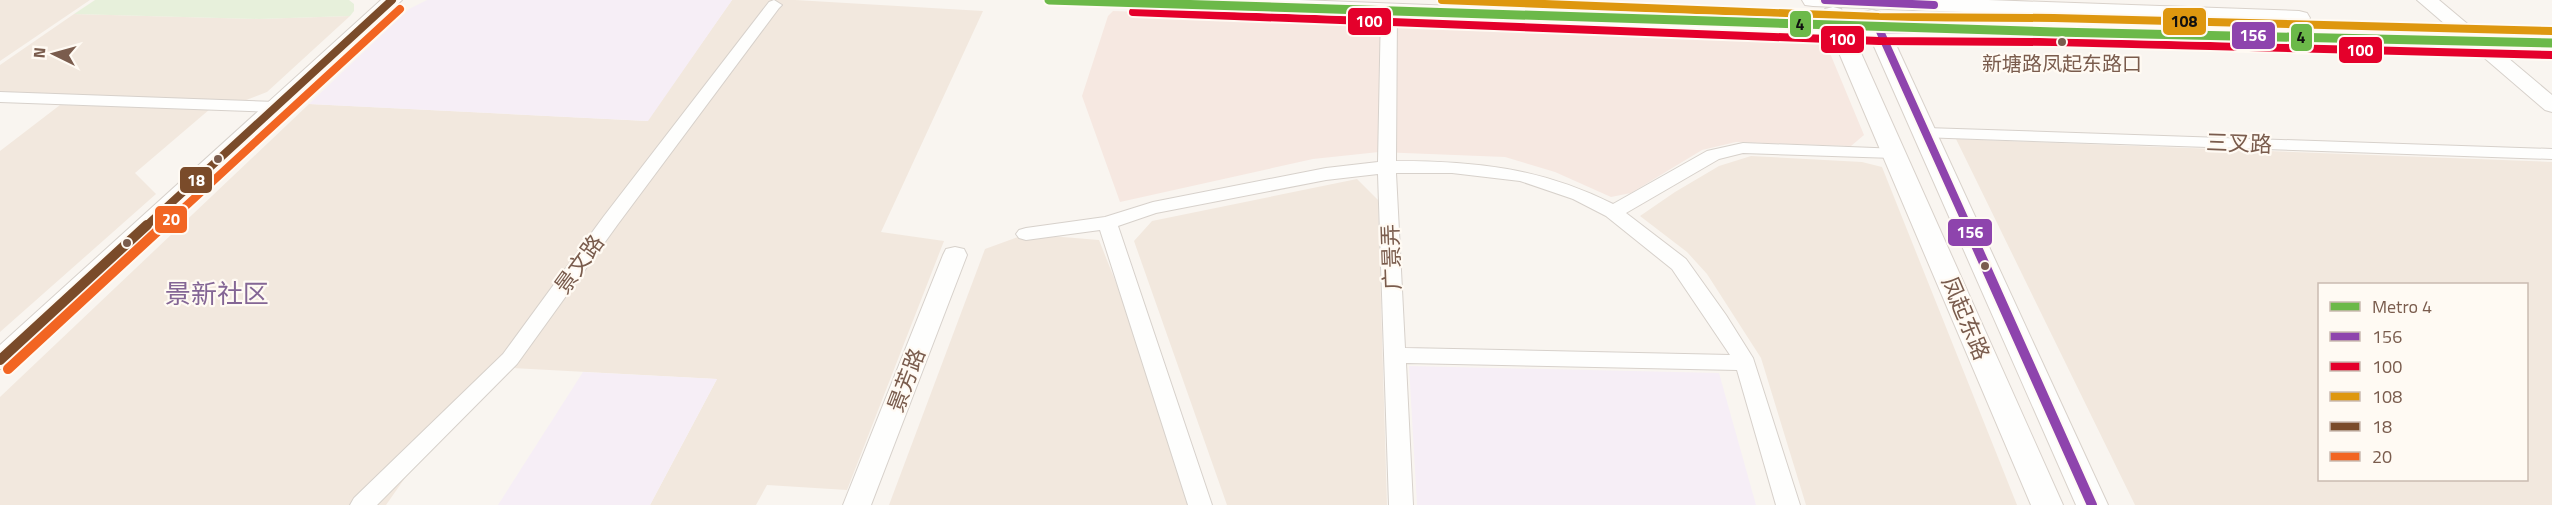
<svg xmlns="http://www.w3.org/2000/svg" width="2552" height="505" viewBox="0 0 2552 505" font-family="'Titillium Web','Noto Sans SC',sans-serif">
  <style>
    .residential { fill: #f2e8de; fill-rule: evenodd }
    .commercial { fill: #f6e8e1 }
    .education { fill: #f6eef6 }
    .green { fill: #e7f0db }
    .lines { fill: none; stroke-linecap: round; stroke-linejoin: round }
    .minor-casing { stroke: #d7d1cb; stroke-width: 2 }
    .tertiary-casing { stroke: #d7d1cb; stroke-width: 2 }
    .secondary-casing { stroke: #d9d2cb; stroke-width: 2 }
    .minor { fill: #fefefd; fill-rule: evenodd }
    .tertiary { fill: #fefefd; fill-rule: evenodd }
    .secondary { fill: #fefefd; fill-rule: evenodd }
    .bus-1-far1-casing { stroke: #fffaf3; stroke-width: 12 }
    .bus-1-casing { stroke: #fffaf3; stroke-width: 14 }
    .bus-2-casing { stroke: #fffaf3; stroke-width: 12 }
    .bus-3-casing { stroke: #fffaf3; stroke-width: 12 }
    .bus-4-far1-casing { stroke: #fffaf3; stroke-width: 12 }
    .bus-4-casing { stroke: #fffaf3; stroke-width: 14 }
    .bus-5-far1-casing { stroke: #fffaf3; stroke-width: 12 }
    .bus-5-casing { stroke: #fffaf3; stroke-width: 14 }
    .bus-1-far1 { stroke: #8e44ad; stroke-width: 8 }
    .bus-1 { stroke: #8e44ad; stroke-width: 10 }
    .bus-2 { stroke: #e4002b; stroke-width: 8 }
    .bus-3 { stroke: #de970f; stroke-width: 8 }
    .bus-4-far1 { stroke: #7a4b2a; stroke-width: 8 }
    .bus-4 { stroke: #7a4b2a; stroke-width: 10 }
    .bus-5-far1 { stroke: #f26522; stroke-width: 8 }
    .bus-5 { stroke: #f26522; stroke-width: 10 }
    .metro-1-casing { stroke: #fffaf3; stroke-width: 13 }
    .metro-1 { stroke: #6cb949; stroke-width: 9 }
    .bus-dot { fill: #7a5c4d; stroke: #fffaf3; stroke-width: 2 }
    .labels { text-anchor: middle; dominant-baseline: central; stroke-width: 4.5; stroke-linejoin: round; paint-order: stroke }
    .bus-label { font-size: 20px; fill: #7a5c4d; stroke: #fffaf3 }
    .street-label { font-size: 22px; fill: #7a5c4d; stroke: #fffaf3 }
    .quarter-label { font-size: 26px; fill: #846695; stroke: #fffaf3 }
    .line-badge { stroke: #fffaf3; stroke-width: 2 }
    .badge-label { font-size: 16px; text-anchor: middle; font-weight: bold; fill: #fff }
    .pale-badge-label { font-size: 16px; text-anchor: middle; font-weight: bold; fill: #111 }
  </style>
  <rect width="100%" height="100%" fill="#f9f5f0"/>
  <path class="residential" d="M 0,0 L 90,0 L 0,61 Z
    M 732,0 L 795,0 L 983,11 L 881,232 L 944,241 L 847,490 L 767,485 L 756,505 L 650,505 L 717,379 L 512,368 L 428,445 L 386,505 L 0,505 L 0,397 L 309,104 L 647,121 Z
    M 74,14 L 259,19 L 350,16 L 267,92 L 241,102 L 0,94 L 0,65 Z
    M 60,105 L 210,109 L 135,173 L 156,194 L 0,332 L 0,151 Z
    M 1956,139 L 2552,162 L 2552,505 L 2135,505 ZM 2320,284 L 2526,284 L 2526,480 L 2320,480 Z
    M 1751,156 L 1862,162 L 1882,167 L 2017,505 L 1806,505 L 1761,358 L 1707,274 L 1687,252 L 1640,216 L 1675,192 L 1719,166 Z
    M 1357,179 L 1378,200 L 1387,505 L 1227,505 L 1134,241 L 1152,221 Z
    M 1026,234 L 1099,240 L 1204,505 L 889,505 L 985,249 Z"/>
  <path class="commercial" d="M 1113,11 L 1814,35 L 1827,46 L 1864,135 L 1851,146 L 1736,142 L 1702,150 L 1631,193 L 1611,197 L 1555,172 L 1505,157 L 1379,152 L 1313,159 L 1120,202 L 1082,96 L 1108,16 Z"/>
  <path class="education" d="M 427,0 L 732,0 L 648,121 L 309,104 L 409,9 Z
    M 1409,366 L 1719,373 L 1756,505 L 1417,505 Z
    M 583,372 L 717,379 L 650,505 L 498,505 Z"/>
  <path class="green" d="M 95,0 L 349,0 L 354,4 L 354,11 L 350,16 L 259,19 L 74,14 Z"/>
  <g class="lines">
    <g class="minor-casing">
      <path id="minor" d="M 774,0 L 782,5 L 779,8 L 618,224 L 517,364 L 377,505 L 350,505 L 354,498 L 503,354 L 604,216 L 769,2 Z
        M 1389,5 L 1397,10 L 1396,161 C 1475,161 1541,168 1613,204 L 1707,151 L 1743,143 L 1900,149 L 1903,153 L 1900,157 L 1894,158 L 1743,153 L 1719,159 L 1626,213 L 1686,259 L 1726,315 L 1753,358 L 1800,505 L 1776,505 L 1737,370 L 1406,363 L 1413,505 L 1389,505 L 1378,174 L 1326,180 L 1156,213 L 1118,226 L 1212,505 L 1188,505 L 1100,230 L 1026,240 L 1019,238 L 1016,234 L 1019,230 L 1026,228 L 1105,217 L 1153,202 L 1326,168 L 1378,162 L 1381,10 ZM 1396,173 L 1452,173 L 1520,181 L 1573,199 L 1606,216 L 1672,269 L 1730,355 L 1405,348 Z
        M 0,92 L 275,102 L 281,103 L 284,107 L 281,111 L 275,112 L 0,102 Z
        M 1926,128 L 2552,149 L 2552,159 L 1920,137 L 1917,133 L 1920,129 Z"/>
    </g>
    <g class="tertiary-casing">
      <path id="tertiary" d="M 381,0 L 402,0 L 9,367 L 0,369 L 0,345 Z
        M 2417,0 L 2439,0 L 2552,95 L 2552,112 L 2545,110 Z
        M 955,247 L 964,249 L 967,255 L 871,505 L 843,505 L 943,255 L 946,249 Z"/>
    </g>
    <g class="secondary-casing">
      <path id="secondary" d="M 1122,0 L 1299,0 L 1825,20 L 1822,14 L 1825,9 L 1833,7 L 1841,9 L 1847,21 L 1863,22 L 1861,17 L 1864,12 L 1872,10 L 1880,12 L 1885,22 L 2054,23 L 2552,36 L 2552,50 L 2054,37 L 1892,36 L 2108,505 L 2076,505 L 1869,35 L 1853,35 L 2063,505 L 2031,505 L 1831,34 L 1133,6 L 1125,5 Z
        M 1802,0 L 1988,0 L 2299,11 L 2307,13 L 2310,18 L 2307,23 L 2299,25 L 1813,6 L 1805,5 Z"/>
    </g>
    <use href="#minor" class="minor"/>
    <use href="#tertiary" class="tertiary"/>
    <use href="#secondary" class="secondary"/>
    <g class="bus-1-far1-casing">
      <path id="bus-1-far1" d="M 1825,0 L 1934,5
        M 1968,227 L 1879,29 L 2054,30 L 2552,43"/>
    </g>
    <g class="bus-1-casing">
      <path id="bus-1" d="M 1967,225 L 2092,505"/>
    </g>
    <g class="bus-2-casing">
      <path id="bus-2" d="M 1133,12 L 1879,41 L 2054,42 L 2552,55"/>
    </g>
    <g class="bus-3-casing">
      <path id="bus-3" d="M 1442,0 L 1879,17 L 2054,18 L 2552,31"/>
    </g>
    <g class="bus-4-far1-casing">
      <path id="bus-4-far1" d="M 145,227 L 392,0"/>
    </g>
    <g class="bus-4-casing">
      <path id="bus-4" d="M 0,360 L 147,225"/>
    </g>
    <g class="bus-5-far1-casing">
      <path id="bus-5-far1" d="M 163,227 L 400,9"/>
    </g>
    <g class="bus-5-casing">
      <path id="bus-5" d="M 8,369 L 164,225"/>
    </g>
    <use href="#bus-1-far1" class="bus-1-far1"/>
    <use href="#bus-1" class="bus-1"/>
    <use href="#bus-2" class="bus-2"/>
    <use href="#bus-3" class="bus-3"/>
    <use href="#bus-4-far1" class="bus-4-far1"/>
    <use href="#bus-4" class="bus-4"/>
    <use href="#bus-5-far1" class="bus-5-far1"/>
    <use href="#bus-5" class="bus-5"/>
    <g class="metro-1-casing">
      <path id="metro-1" d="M 1049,0 L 2055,32 L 2552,43"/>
    </g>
    <use href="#metro-1" class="metro-1"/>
  </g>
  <g class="bus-dot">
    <circle cx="2062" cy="42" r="5"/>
    <circle cx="218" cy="159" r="5"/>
    <circle cx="127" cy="243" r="5"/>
    <circle cx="1985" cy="266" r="5"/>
  </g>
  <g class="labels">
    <g class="bus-label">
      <text x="2062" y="63">新塘路凤起东路口</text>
    </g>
    <g class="street-label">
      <text transform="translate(2239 143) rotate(2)">三叉路</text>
      <text transform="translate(1391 257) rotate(-92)">广景弄</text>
      <text transform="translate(579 264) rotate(-54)">景文路</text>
      <text transform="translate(1966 318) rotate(67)">凤起东路</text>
      <text transform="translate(906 380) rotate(-69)">景芳路</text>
    </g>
    <g class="quarter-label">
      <text x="217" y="293">景新社区</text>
    </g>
  </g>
  <g class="line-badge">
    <rect x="1347" y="7" width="45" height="29" rx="6" fill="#e4002b"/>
    <rect x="2162" y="7" width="45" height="29" rx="6" fill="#de970f"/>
    <rect x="1789" y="10" width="23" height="28" rx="6" fill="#6cb949"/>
    <rect x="2231" y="21" width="45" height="29" rx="6" fill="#8e44ad"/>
    <rect x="2290" y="23" width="23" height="29" rx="6" fill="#6cb949"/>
    <rect x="1820" y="25" width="45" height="29" rx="6" fill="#e4002b"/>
    <rect x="2338" y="36" width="45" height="28" rx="6" fill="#e4002b"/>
    <rect x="179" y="166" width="34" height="28" rx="6" fill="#7a4b2a"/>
    <rect x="154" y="205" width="34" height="29" rx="6" fill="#f26522"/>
    <rect x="1947" y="218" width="46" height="29" rx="6" fill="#8e44ad"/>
  </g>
  <g class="badge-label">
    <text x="1369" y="27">100</text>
    <text x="2253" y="41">156</text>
    <text x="1842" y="45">100</text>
    <text x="2360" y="56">100</text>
    <text x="196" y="186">18</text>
    <text x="171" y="225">20</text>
    <text x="1970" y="238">156</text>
  </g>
  <g class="pale-badge-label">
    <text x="2184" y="27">108</text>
    <text x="1800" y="30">4</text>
    <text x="2301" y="43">4</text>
  </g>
  <rect x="2318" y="283" width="210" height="198" fill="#fffaf3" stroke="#cabbb1" stroke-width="1.5"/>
  <rect x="2330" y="302" width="30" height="9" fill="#6cb949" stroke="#cabbb1" stroke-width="1.5"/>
  <text x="2372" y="313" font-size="18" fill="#7a5c4d">Metro 4</text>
  <rect x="2330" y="332" width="30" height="9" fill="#8e44ad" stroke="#cabbb1" stroke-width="1.5"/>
  <text x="2372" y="343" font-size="18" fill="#7a5c4d">156</text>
  <rect x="2330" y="362" width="30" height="9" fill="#e4002b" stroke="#cabbb1" stroke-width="1.5"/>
  <text x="2372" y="373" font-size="18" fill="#7a5c4d">100</text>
  <rect x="2330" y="392" width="30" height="9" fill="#de970f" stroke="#cabbb1" stroke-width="1.5"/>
  <text x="2372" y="403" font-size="18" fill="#7a5c4d">108</text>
  <rect x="2330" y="422" width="30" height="9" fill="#7a4b2a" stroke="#cabbb1" stroke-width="1.5"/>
  <text x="2372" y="433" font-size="18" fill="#7a5c4d">18</text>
  <rect x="2330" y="452" width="30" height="9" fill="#f26522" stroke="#cabbb1" stroke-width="1.5"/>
  <text x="2372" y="463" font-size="18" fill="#7a5c4d">20</text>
  <g transform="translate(54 54) rotate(275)" stroke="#fffaf3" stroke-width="4.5" paint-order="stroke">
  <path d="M0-4.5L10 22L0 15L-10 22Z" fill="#7a5c4d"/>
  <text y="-9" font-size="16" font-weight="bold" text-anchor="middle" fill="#7a5c4d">N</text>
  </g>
</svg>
